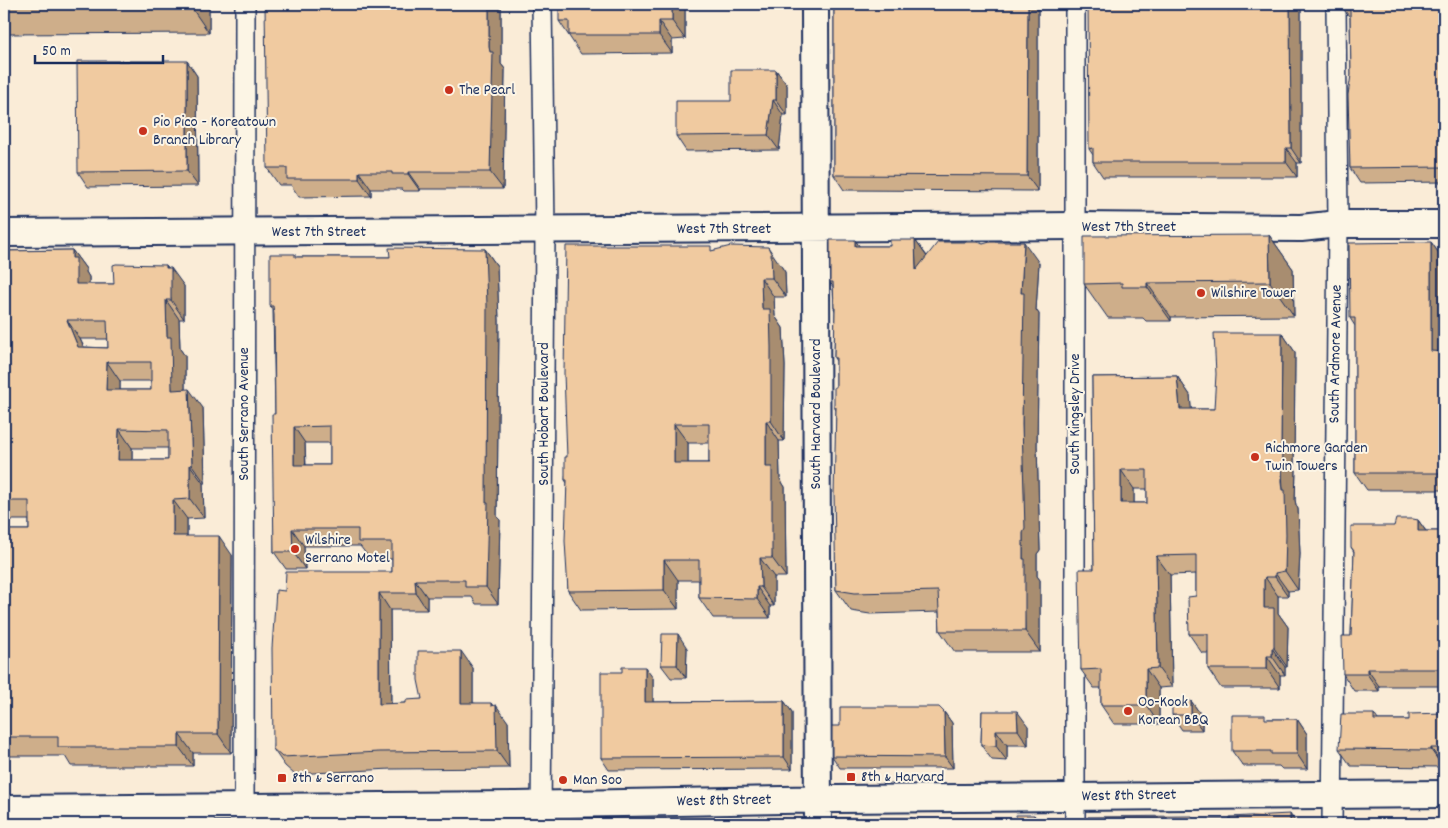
<svg xmlns="http://www.w3.org/2000/svg" width="1448" height="828" viewBox="0 0 1448 828" font-family="Dekko,sans-serif">
  <style>
    .lines { fill: none; stroke-linecap: round; stroke-linejoin: round }
    .street-casing { stroke: #1b2f5e; stroke-width: 22 }
    .secondary-casing { stroke: #1b2f5e; stroke-width: 30 }
    .street { stroke: #fcf5e5; stroke-width: 19 }
    .secondary { stroke: #fcf5e5; stroke-width: 26 }
    .wall { fill: #ceae8a; stroke: #1b2f5e; fill-rule: evenodd }
    .shaded-wall { fill: #a88d70; stroke: #1b2f5e }
    .building { fill: #f0caa0; stroke: #1b2f5e; fill-rule: evenodd }
    .poi-dot { fill: #c8321e; stroke: #fcf5e5; stroke-width: 2 }
    .labels { text-anchor: middle; dominant-baseline: central; stroke-width: 4; stroke-linejoin: round; paint-order: stroke }
    .poi-label { font-size: 16px; fill: #1b2f5e; stroke: #fcf5e5; text-anchor: start }
    .street-label { font-size: 16px; fill: #1b2f5e; stroke: #fcf5e5 }
  </style>
  <rect width="100%" height="100%" fill="#faecd7"/>
  <filter id="ink" filterUnits="userSpaceOnUse"><feTurbulence type="fractalNoise" baseFrequency=".02" numOctaves="2"/><feDisplacementMap in="SourceGraphic" scale="10" xChannelSelector="R" yChannelSelector="G"/><feConvolveMatrix kernelMatrix="1 2 1 2 8 2 1 2 1" color-interpolation-filters="sRGB"/></filter>
  <g filter="url(#ink)">
    <g class="lines">
      <g class="street-casing">
        <path id="street" d="M 1075,4 L 1075,824
          M 244,824 L 245,4
          M 541,824 L 545,230 L 542,4
          M 1332,824 L 1338,224 L 1336,4"/>
      </g>
      <g class="secondary-casing">
        <path id="secondary" d="M 815,4 L 818,824
          M 4,233 L 1076,226 L 1301,228 L 1338,224 L 1444,224
          M 4,809 L 516,805 L 836,799 L 1444,794"/>
      </g>
      <use href="#street" class="street"/>
      <use href="#secondary" class="secondary"/>
    </g>
    <path class="wall" d="M 4,4 L 209,4 L 209,33 L 4,34 Z
      M 501,4 L 501,64 L 505,69 L 503,189 L 420,189 L 420,191 L 404,191 L 402,189 L 371,189 L 371,196 L 299,197 L 291,185 L 279,185 L 267,168 Z
      M 685,4 L 685,39 L 672,40 L 672,53 L 581,54 L 559,21 Z
      M 834,4 L 1038,4 L 1038,191 L 844,190 L 834,175 Z
      M 1301,4 L 1301,163 L 1297,163 L 1297,177 L 1103,177 L 1093,162 L 1093,155 L 1089,149 Z
      M 1444,4 L 1444,182 L 1360,183 L 1350,168 L 1351,75 L 1350,17 L 1344,10 Z
      M 187,61 L 197,76 L 198,186 L 88,187 L 78,172 Z
      M 776,70 L 787,85 L 787,115 L 783,115 L 779,150 L 686,151 L 676,136 L 731,101 Z
      M 1269,235 L 1293,269 L 1294,316 L 1171,317 L 1171,321 L 1146,321 L 1143,318 L 1108,318 L 1084,284 Z
      M 855,240 L 859,246 L 890,246 L 915,240 L 927,256 L 983,244 L 1039,263 L 1036,310 L 1039,314 L 1037,445 L 1040,550 L 1037,554 L 1037,576 L 1040,580 L 1040,652 L 955,652 L 940,631 L 939,612 L 870,614 L 851,611 L 836,590 L 836,410 L 834,407 L 836,387 L 836,361 L 834,358 L 835,311 L 834,308 L 833,287 L 830,282 Z
      M 1431,242 L 1443,259 L 1443,352 L 1444,352 L 1444,490 L 1367,490 L 1355,473 L 1355,326 L 1350,318 Z
      M 485,249 L 497,266 L 499,321 L 497,517 L 500,520 L 498,604 L 476,604 L 472,597 L 427,597 L 427,610 L 390,610 L 391,704 L 406,703 L 422,699 L 473,668 L 473,703 L 493,706 L 508,722 L 509,768 L 391,769 L 294,774 L 285,766 L 273,749 L 285,591 L 392,572 L 392,559 L 370,559 L 360,546 L 304,546 L 305,569 L 286,569 L 274,552 L 275,414 L 273,310 L 270,306 L 297,257 L 390,257 ZM 305,443 L 330,443 L 330,465 L 306,465 Z
      M 72,250 L 86,269 L 86,272 L 89,277 L 89,284 L 114,284 L 166,265 L 184,286 L 184,319 L 179,319 L 180,349 L 185,356 L 185,390 L 203,408 L 205,483 L 203,483 L 204,518 L 187,519 L 187,536 L 232,555 L 231,753 L 193,753 L 193,766 L 71,766 L 65,756 L 8,756 L 4,749 L 4,530 L 29,530 L 29,520 L 4,520 L 4,251 ZM 80,339 L 108,339 L 108,348 L 84,347 ZM 120,381 L 151,381 L 151,390 L 120,390 ZM 132,448 L 168,448 L 168,460 L 132,460 Z
      M 714,250 L 781,266 L 785,272 L 786,297 L 774,297 L 775,316 L 783,328 L 785,366 L 784,441 L 779,441 L 780,479 L 785,487 L 786,577 L 774,577 L 774,606 L 770,606 L 770,618 L 713,618 L 699,598 L 699,580 L 678,580 L 678,609 L 581,610 L 568,591 L 567,483 L 565,480 L 567,457 ZM 688,443 L 709,443 L 709,463 L 688,463 Z
      M 1282,333 L 1295,352 L 1294,468 L 1296,470 L 1295,500 L 1296,505 L 1298,509 L 1300,554 L 1298,590 L 1288,591 L 1288,596 L 1278,596 L 1278,613 L 1288,627 L 1287,667 L 1285,667 L 1285,675 L 1280,675 L 1280,688 L 1221,688 L 1208,669 L 1208,653 L 1202,653 L 1189,634 L 1196,596 L 1196,574 L 1170,575 L 1172,687 L 1159,688 L 1159,724 L 1114,724 L 1101,705 L 1101,688 L 1094,688 L 1081,670 L 1094,569 L 1092,377 L 1177,376 L 1190,395 L 1191,409 L 1214,409 ZM 1134,489 L 1147,489 L 1147,503 L 1134,503 Z
      M 1418,520 L 1426,531 L 1444,531 L 1444,686 L 1379,686 L 1379,691 L 1354,691 L 1343,674 L 1351,636 L 1354,552 L 1351,547 L 1394,526 Z
      M 687,648 L 686,678 L 671,678 L 661,665 Z
      M 622,672 L 653,678 L 653,702 L 784,701 L 792,712 L 792,769 L 609,770 L 601,758 Z
      M 1191,701 L 1202,716 L 1202,730 L 1182,730 L 1172,715 Z
      M 982,711 L 1028,726 L 1028,745 L 1007,745 L 1007,761 L 992,760 L 981,745 Z
      M 944,712 L 952,723 L 953,768 L 840,768 L 832,756 Z
      M 1444,713 L 1444,765 L 1443,765 L 1443,767 L 1351,766 L 1339,749 L 1374,714 L 1378,720 L 1409,720 Z
      M 1268,719 L 1297,719 L 1307,734 L 1307,769 L 1282,769 L 1279,766 L 1243,766 L 1232,751 Z"/>
    <path class="shaded-wall" d="M 189,4 L 209,4 L 209,33 Z
      M 489,4 L 501,4 L 501,64 L 505,69 L 503,189 L 490,172 L 490,52 L 489,47 Z
      M 672,4 L 685,4 L 685,39 L 672,21 Z
      M 1028,4 L 1038,4 L 1038,191 L 1027,176 Z
      M 1290,4 L 1301,4 L 1301,163 L 1291,148 Z
      M 659,21 L 672,40 L 672,53 L 659,35 Z
      M 187,61 L 197,76 L 198,186 L 187,171 Z
      M 776,70 L 787,85 L 787,115 L 776,100 Z
      M 773,100 L 783,115 L 779,150 L 768,135 Z
      M 1286,148 L 1297,163 L 1297,177 L 1286,162 Z
      M 359,172 L 371,189 L 371,196 L 359,179 Z
      M 408,172 L 420,189 L 420,191 L 408,174 Z
      M 1269,235 L 1293,269 L 1294,316 L 1270,282 Z
      M 855,240 L 870,261 L 855,246 Z
      M 915,240 L 930,261 L 916,270 Z
      M 1024,242 L 1039,263 L 1036,310 L 1039,314 L 1037,445 L 1040,550 L 1037,554 L 1037,576 L 1040,580 L 1040,652 L 1025,631 L 1023,559 L 1021,293 Z
      M 1431,242 L 1443,259 L 1443,368 L 1431,351 Z
      M 768,247 L 781,266 L 785,272 L 786,297 L 772,278 Z
      M 485,249 L 497,266 L 499,321 L 497,517 L 500,520 L 498,604 L 486,587 Z
      M 72,250 L 86,269 L 86,272 L 89,277 L 89,303 L 76,284 L 72,258 Z
      M 166,265 L 171,272 L 171,268 L 184,286 L 184,319 L 171,300 Z
      M 761,278 L 774,297 L 775,316 L 783,328 L 785,366 L 784,441 L 771,421 L 762,309 Z
      M 1147,283 L 1171,317 L 1171,321 L 1147,287 Z
      M 166,300 L 179,319 L 180,349 L 185,356 L 185,409 L 172,390 L 167,337 Z
      M 67,320 L 80,339 L 92,366 L 78,347 Z
      M 1282,333 L 1295,352 L 1294,468 L 1296,470 L 1295,500 L 1296,505 L 1298,509 L 1300,554 L 1298,590 L 1285,571 L 1283,490 L 1281,450 Z
      M 107,362 L 120,381 L 120,409 L 106,390 Z
      M 1177,376 L 1190,395 L 1193,428 L 1180,409 Z
      M 189,389 L 203,408 L 205,483 L 192,465 Z
      M 766,421 L 779,441 L 780,479 L 785,487 L 786,577 L 772,558 L 766,467 Z
      M 674,424 L 688,443 L 688,483 L 674,463 Z
      M 294,427 L 305,443 L 306,482 L 294,465 Z
      M 119,429 L 132,448 L 132,479 L 118,460 Z
      M 190,465 L 203,483 L 204,518 L 190,499 Z
      M 1121,470 L 1134,489 L 1134,522 L 1121,503 Z
      M 173,500 L 187,519 L 187,555 L 173,536 Z
      M 1418,520 L 1430,537 L 1418,531 Z
      M 292,529 L 304,546 L 305,569 L 293,552 Z
      M 219,536 L 232,555 L 231,753 L 218,734 Z
      M 1156,556 L 1170,575 L 1172,687 L 1158,668 Z
      M 760,558 L 774,577 L 774,606 L 761,587 Z
      M 664,560 L 678,580 L 678,609 L 664,590 Z
      M 1275,573 L 1288,591 L 1288,596 L 1275,577 Z
      M 1265,577 L 1278,596 L 1278,613 L 1288,627 L 1287,667 L 1274,648 L 1264,608 L 1264,580 Z
      M 415,580 L 427,597 L 427,610 L 416,593 Z
      M 757,587 L 770,606 L 770,618 L 757,599 Z
      M 379,593 L 390,610 L 391,721 L 379,704 Z
      M 678,634 L 687,648 L 686,678 L 677,665 Z
      M 1272,648 L 1285,667 L 1285,675 L 1272,656 Z
      M 461,651 L 473,668 L 473,719 L 461,703 Z
      M 1267,656 L 1280,675 L 1280,688 L 1267,669 Z
      M 645,667 L 653,678 L 653,714 L 645,702 Z
      M 1146,669 L 1159,688 L 1159,724 L 1146,705 Z
      M 1367,669 L 1379,686 L 1379,691 L 1367,674 Z
      M 784,701 L 792,712 L 792,769 L 784,757 Z
      M 1191,701 L 1202,716 L 1202,730 L 1191,715 Z
      M 491,703 L 497,711 L 496,705 L 508,722 L 509,768 L 497,751 Z
      M 1017,711 L 1028,726 L 1028,745 L 1018,730 Z
      M 944,712 L 952,723 L 953,768 L 945,757 Z
      M 1297,719 L 1307,734 L 1307,769 L 1297,754 Z
      M 996,730 L 1007,745 L 1007,761 L 996,746 Z
      M 179,734 L 193,753 L 193,766 L 179,747 Z
      M 1431,748 L 1443,765 L 1443,767 L 1431,750 Z
      M 1290,814 L 1297,824 L 1290,824 Z
      M 1034,815 L 1041,824 L 1034,824 Z
      M 912,818 L 917,824 L 912,824 Z"/>
    <path class="building" d="M 265,4 L 489,4 L 489,47 L 490,52 L 493,52 L 490,172 L 408,172 L 408,174 L 392,174 L 392,172 L 359,172 L 359,179 L 287,179 L 287,168 L 267,168 Z
      M 559,4 L 672,4 L 672,21 L 659,21 L 659,35 L 569,35 L 569,21 L 559,21 Z
      M 834,4 L 1028,4 L 1027,176 L 834,175 Z
      M 1088,4 L 1290,4 L 1291,148 L 1286,148 L 1286,162 L 1093,162 L 1093,148 L 1089,149 Z
      M 1344,4 L 1444,4 L 1444,167 L 1350,168 L 1348,95 L 1351,75 L 1350,10 L 1344,10 Z
      M 77,61 L 187,61 L 187,171 L 78,172 Z
      M 731,70 L 776,70 L 776,100 L 773,100 L 768,135 L 676,136 L 676,101 L 731,101 Z
      M 1269,235 L 1270,282 L 1147,283 L 1147,287 L 1122,287 L 1122,283 L 1084,284 L 1084,236 Z
      M 830,240 L 855,240 L 855,246 L 890,246 L 890,240 L 915,240 L 916,270 L 938,242 L 978,242 L 983,244 L 990,242 L 1024,242 L 1021,293 L 1024,293 L 1022,424 L 1025,529 L 1023,533 L 1023,559 L 1025,559 L 1025,631 L 940,631 L 938,591 L 855,593 L 836,590 L 834,494 L 836,407 L 834,407 L 834,387 L 836,387 L 836,358 L 834,358 L 835,308 L 834,308 L 833,282 L 830,282 Z
      M 1431,242 L 1431,351 L 1444,352 L 1444,473 L 1355,473 L 1355,318 L 1350,318 L 1349,243 Z
      M 566,246 L 711,246 L 711,251 L 731,246 L 768,247 L 771,253 L 772,278 L 761,278 L 762,309 L 770,309 L 771,347 L 771,421 L 766,421 L 766,467 L 772,467 L 772,558 L 760,558 L 761,587 L 757,587 L 757,599 L 699,598 L 699,560 L 664,560 L 664,590 L 568,591 L 565,541 L 567,480 L 565,480 L 565,457 L 567,457 L 564,373 ZM 674,424 L 709,424 L 709,463 L 674,463 Z
      M 389,248 L 485,249 L 487,305 L 486,503 L 488,503 L 486,587 L 465,587 L 465,580 L 415,580 L 416,593 L 379,593 L 379,704 L 406,703 L 406,700 L 422,699 L 418,680 L 418,651 L 461,651 L 461,703 L 491,703 L 491,706 L 496,705 L 497,751 L 379,752 L 282,757 L 273,749 L 272,648 L 276,590 L 285,591 L 286,572 L 392,572 L 392,542 L 358,542 L 358,529 L 292,529 L 293,552 L 274,552 L 272,414 L 275,414 L 274,315 L 273,306 L 270,306 L 270,254 L 295,254 L 295,257 L 390,257 ZM 330,426 L 330,465 L 294,465 L 294,427 Z
      M 72,250 L 72,258 L 76,258 L 76,284 L 114,284 L 113,265 L 116,264 L 166,265 L 166,268 L 171,268 L 171,300 L 166,300 L 167,337 L 171,337 L 172,390 L 189,389 L 192,465 L 190,465 L 190,499 L 173,500 L 173,536 L 219,536 L 218,734 L 179,734 L 179,747 L 58,747 L 58,737 L 4,737 L 4,530 L 29,530 L 29,501 L 4,501 L 4,251 ZM 67,320 L 107,320 L 108,348 L 78,347 ZM 107,362 L 151,362 L 151,390 L 106,390 ZM 119,429 L 168,430 L 168,460 L 118,460 Z
      M 1214,333 L 1282,333 L 1281,450 L 1283,451 L 1282,481 L 1283,490 L 1285,490 L 1286,535 L 1285,571 L 1275,573 L 1275,577 L 1265,577 L 1264,580 L 1264,608 L 1274,608 L 1274,648 L 1272,648 L 1272,656 L 1267,656 L 1267,669 L 1208,669 L 1208,634 L 1189,634 L 1188,597 L 1196,596 L 1196,555 L 1156,556 L 1158,668 L 1146,669 L 1146,705 L 1101,705 L 1101,669 L 1081,670 L 1079,569 L 1094,569 L 1092,377 L 1177,376 L 1180,409 L 1214,409 L 1216,374 ZM 1121,470 L 1147,470 L 1147,503 L 1121,503 Z
      M 1396,519 L 1413,519 L 1418,520 L 1418,531 L 1444,531 L 1444,669 L 1367,669 L 1367,674 L 1343,674 L 1342,636 L 1351,636 L 1354,551 L 1351,547 L 1351,526 L 1394,526 Z
      M 662,634 L 678,634 L 677,665 L 661,665 Z
      M 622,667 L 645,667 L 645,702 L 784,701 L 784,757 L 601,758 L 601,672 L 622,672 Z
      M 1172,701 L 1191,701 L 1191,715 L 1172,715 Z
      M 840,707 L 939,707 L 944,712 L 945,757 L 832,756 L 832,726 L 840,726 Z
      M 982,711 L 1017,711 L 1018,730 L 996,730 L 996,746 L 981,745 Z
      M 1444,713 L 1444,748 L 1431,748 L 1431,750 L 1339,749 L 1341,714 L 1374,714 L 1374,720 L 1409,720 L 1409,714 Z
      M 1232,715 L 1265,715 L 1265,719 L 1297,719 L 1297,754 L 1271,754 L 1271,751 L 1232,751 Z
      M 1290,814 L 1290,824 L 1088,824 L 1088,817 L 1192,816 L 1192,820 L 1230,820 L 1230,817 Z
      M 1016,815 L 1034,815 L 1034,824 L 983,824 L 983,819 L 1016,819 Z
      M 834,818 L 912,818 L 912,824 L 828,824 Z
      M 680,820 L 778,821 L 780,824 L 680,824 Z
      M 494,821 L 494,824 L 276,824 L 276,823 Z"/>
  </g>
  <g class="poi-dot">
    <circle cx="449" cy="90" r="5"/>
    <circle cx="143" cy="131" r="5"/>
    <circle cx="1201" cy="293" r="5"/>
    <circle cx="1255" cy="457" r="5"/>
    <circle cx="295" cy="549" r="5"/>
    <circle cx="1128" cy="711" r="5"/>
    <rect x="846" y="772" width="10" height="10" rx="2.5"/>
    <rect x="277" y="773" width="10" height="10" rx="2.5"/>
    <circle cx="563" cy="780" r="5"/>
  </g>
  <g class="labels">
    <g class="poi-label">
      <text x="459" y="90">The Pearl</text>
      <text x="153" y="122">Pio Pico - Koreatown<tspan x="153" dy="18">Branch Library</tspan></text>
      <text x="1211" y="293">Wilshire Tower</text>
      <text x="1265" y="448">Richmore Garden<tspan x="1265" dy="18">Twin Towers</tspan></text>
      <text x="305" y="540">Wilshire<tspan x="305" dy="18">Serrano Motel</tspan></text>
      <text x="1138" y="702">Oo-Kook<tspan x="1138" dy="18">Korean BBQ</tspan></text>
      <text x="861" y="777">8th &amp; Harvard</text>
      <text x="292" y="778">8th &amp; Serrano</text>
      <text x="573" y="780">Man Soo</text>
    </g>
    <g class="street-label">
      <text x="1129" y="227">West 7th Street</text>
      <text x="724" y="229">West 7th Street</text>
      <text x="319" y="232">West 7th Street</text>
      <text transform="translate(1336 354) rotate(-89)">South Ardmore Avenue</text>
      <text transform="translate(244 414) rotate(-90)">South Serrano Avenue</text>
      <text transform="translate(544 414) rotate(-90)">South Hobart Boulevard</text>
      <text transform="translate(816 414) rotate(-90)">South Harvard Boulevard</text>
      <text transform="translate(1075 414) rotate(-90)">South Kingsley Drive</text>
      <text transform="translate(1129 796) rotate(-1)">West 8th Street</text>
      <text transform="translate(724 801) rotate(-1)">West 8th Street</text>
    </g>
  </g>
  <rect width="1448" height="828" fill="none" stroke="#fcf5e5" stroke-width="20"/>
  <rect x="10" y="10" width="1428" height="808" fill="none" stroke="#1b2f5e" stroke-width="2" filter="url(#ink)"/>
  <path d="M35 55v8h128v-8" fill="none" stroke="#1b2f5e" stroke-width="2.5"/>
  <text x="42" y="55" font-size="15" fill="#1b2f5e" stroke="#fcf5e5" stroke-width="4" paint-order="stroke">50 m</text>
</svg>
